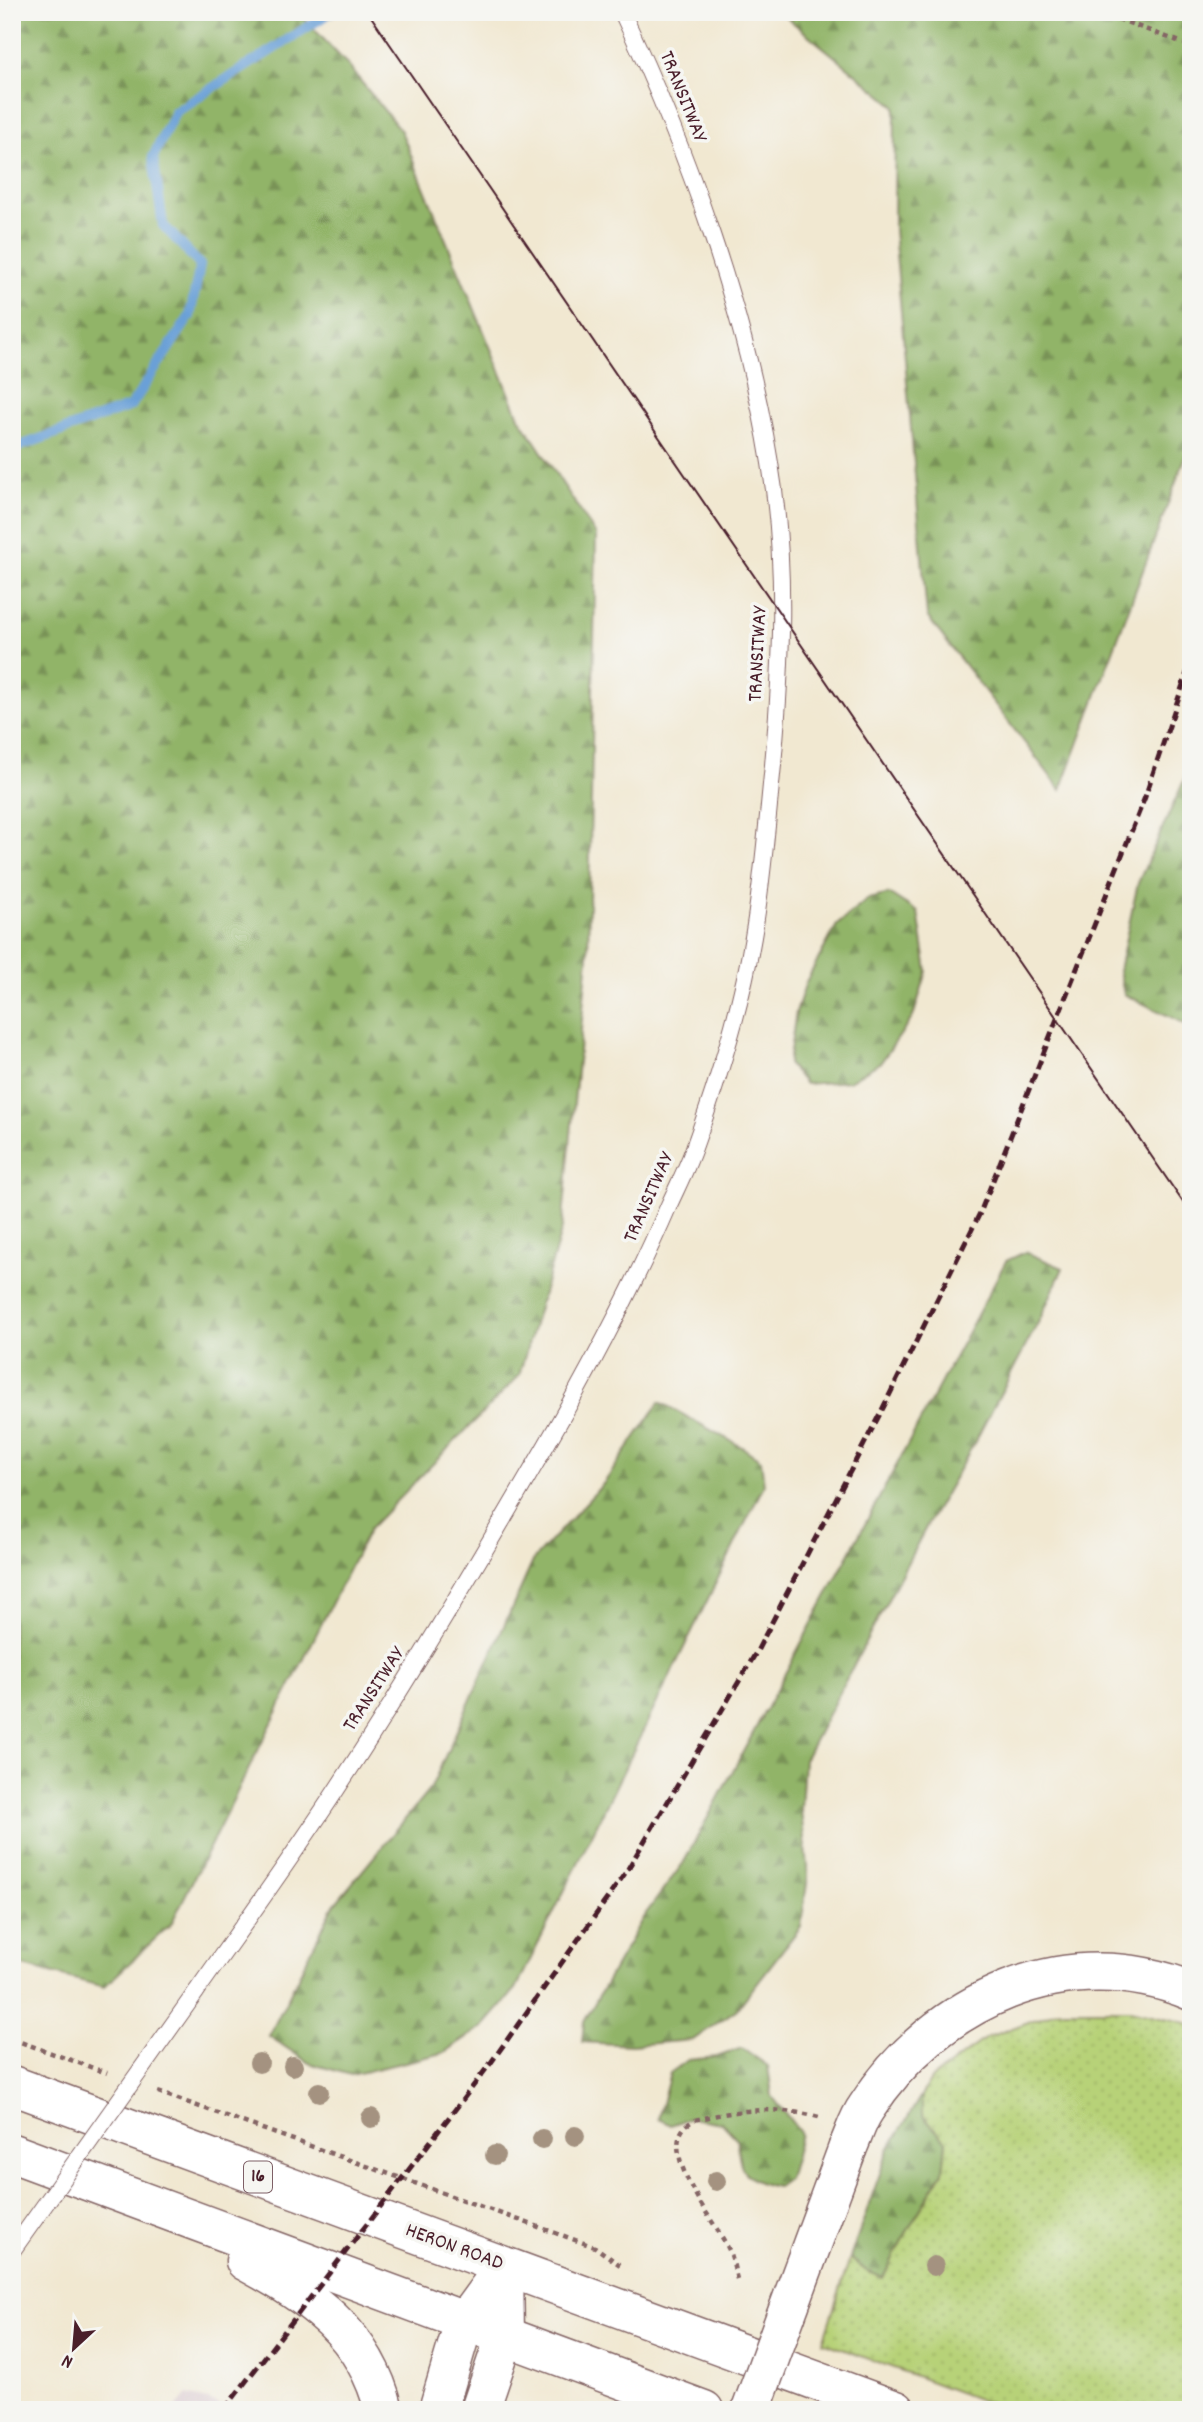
<svg xmlns="http://www.w3.org/2000/svg" width="1203" height="2422" viewBox="0 0 1203 2422" font-family="Dekko,sans-serif">
  <style>
    .railway { fill: #d2bdc6 }
    .grass { fill: url(#grass-dots); stroke: #807852; stroke-width: 2 }
    .forest { fill: url(#forest-firs); stroke: #6e6a4a; stroke-width: 2 }
    .lines { fill: none; stroke-linecap: round; stroke-linejoin: round }
    .stream { stroke: #6ba0d7; stroke-width: 10 }
    .service-casing { stroke: #846565; stroke-width: 18 }
    .secondary-casing { stroke: #846565; stroke-width: 41 }
    .primary-casing { stroke: #846565; stroke-width: 41 }
    .trunk-casing { stroke: #846565; stroke-width: 41 }
    .path { stroke: #846565; stroke-width: 4.5; stroke-dasharray: 5 5; stroke-linecap: butt }
    .service { stroke: #fff; stroke-width: 16 }
    .secondary { stroke: #fff; stroke-width: 38 }
    .primary { stroke: #fff; stroke-width: 38 }
    .trunk { stroke: #fff; stroke-width: 38 }
    .tram { stroke: #4a1f2b; stroke-width: 2 }
    .rail { stroke: #4a1f2b; stroke-width: 5; stroke-dasharray: 10 5; stroke-linecap: butt }
    .service-bridge-casing { stroke: #846565; stroke-width: 18; stroke-linecap: butt }
    .trunk-bridge-casing { stroke: #846565; stroke-width: 41; stroke-linecap: butt }
    .service-bridge { stroke: #fff; stroke-width: 16 }
    .trunk-bridge { stroke: #fff; stroke-width: 38 }
    .tree { fill: #a49280 }
    .labels { text-anchor: middle; dominant-baseline: central; stroke-width: 7; stroke-linejoin: round; paint-order: stroke }
    .shield { fill: #f6f6f2; stroke: #7e6067; stroke-width: 2 }
    .shield-label { font-size: 19px; font-weight: bold; fill: #4a1f2b }
    .street-label { font-size: 21px; fill: #4a1f2b; stroke: #f6f6f2 }
  </style>
  <defs>
    <pattern id="grass-dots" width="8" height="8" patternUnits="userSpaceOnUse" patternTransform="scale(1.75)"><rect width="8" height="8" fill="#b7d278"/><path d="M2 2h.1M6 6h.1" fill="none" stroke="#9fb468" stroke-width="1.8" stroke-linecap="round"/></pattern>
    <pattern id="forest-firs" width="22" height="20" patternUnits="userSpaceOnUse" patternTransform="scale(1.75)"><rect width="22" height="20" fill="#91b468"/><path d="M5 1l3.5 6h-7zM16 11l3.5 6h-7z" fill="#789256"/></pattern>
  </defs>
  <rect width="100%" height="100%" fill="#f6f6f2"/>
  <filter id="ink" filterUnits="userSpaceOnUse"><feTurbulence type="fractalNoise" baseFrequency=".0143" numOctaves="2"/><feDisplacementMap in="SourceGraphic" scale="14" xChannelSelector="R" yChannelSelector="G"/><feConvolveMatrix kernelMatrix="1 2 1 2 8 2 1 2 1" color-interpolation-filters="sRGB"/></filter>
  <filter id="wash" filterUnits="userSpaceOnUse"><feTurbulence type="fractalNoise" baseFrequency=".00686" numOctaves="4" result="noise"/><feDisplacementMap in="SourceGraphic" scale="28" xChannelSelector="R" yChannelSelector="G"/><feGaussianBlur stdDeviation="1.57" result="paint"/><feColorMatrix in="noise" values="0 0 0 0 0 0 0 0 0 0 0 0 0 0 0 0 0 1.4 0 .05"/><feComposite in="paint" operator="in"/></filter>
  <g filter="url(#wash)">
    <rect width="100%" height="100%" fill="#f1e8d1"/>
    <path class="railway" d="M 187,2395 L 208,2400 L 228,2410 L 174,2410 Z"/>
    <path class="grass" d="M 1060,2010 L 1130,2010 L 1191,2024 L 1191,2410 L 1007,2410 L 823,2342 L 850,2258 L 868,2272 L 883,2277 L 902,2240 L 943,2171 L 946,2141 L 921,2115 L 922,2094 L 932,2078 L 986,2038 Z"/>
    <path class="forest" d="M 12,12 L 298,12 L 346,63 L 401,131 L 519,417 L 596,535 L 588,957 L 562,1228 L 519,1376 L 369,1529 L 171,1924 L 104,1987 L 12,1963 Z
      M 780,12 L 1191,12 L 1191,442 L 1061,790 L 927,616 L 894,230 L 895,106 Z
      M 1191,765 L 1191,1027 L 1124,994 L 1119,970 L 1138,883 Z
      M 890,894 L 918,912 L 927,971 L 913,1017 L 881,1062 L 849,1081 L 805,1084 L 788,1064 L 796,1012 L 806,982 L 837,925 L 868,899 Z
      M 1025,1252 L 1063,1268 L 1040,1319 L 977,1438 L 924,1531 L 804,1760 L 801,1810 L 808,1876 L 801,1926 L 737,2009 L 693,2040 L 632,2045 L 582,2042 L 584,2022 L 644,1916 L 684,1862 L 1006,1261 Z
      M 660,1402 L 742,1447 L 761,1460 L 764,1485 L 516,1989 L 484,2026 L 443,2053 L 351,2075 L 309,2063 L 269,2036 L 334,1905 L 431,1788 L 534,1559 L 604,1483 Z
      M 742,2048 L 768,2066 L 772,2096 L 801,2134 L 788,2179 L 777,2187 C 745,2181 738,2172 738,2140 L 722,2123 L 690,2118 L 671,2125 L 658,2119 L 670,2073 L 688,2060 L 717,2057 Z
      M 922,2094 L 922,2115 L 946,2141 L 943,2171 L 902,2240 L 883,2278 L 868,2272 L 850,2258 L 888,2151 Z"/>
    <g class="lines">
      <path class="stream" d="M 12,449 L 131,406 L 190,316 L 200,265 L 163,225 L 153,157 L 175,112 L 331,12"/>
    </g>
  </g>
  <g filter="url(#ink)">
    <g class="lines">
      <g class="service-casing">
        <path id="service" d="M 196,1992 C 246,1921 297,1851 344,1778 C 409,1679 470,1576 530,1473 C 581,1386 629,1298 669,1205 C 678,1185 688,1166 695,1145 C 719,1078 741,1008 753,937 C 763,880 767,822 773,765 C 782,664 787,563 770,463 C 746,313 687,150 622,12"/>
      </g>
      <g class="secondary-casing">
        <path id="secondary" d="M 438,2410 L 464,2322 L 504,2267
          M 480,2410 L 505,2336 L 504,2267"/>
      </g>
      <g class="primary-casing">
        <path id="primary" d="M 12,2085 L 896,2410
          M 12,2153 L 704,2410
          M 245,2261 C 311,2297 365,2332 384,2410"/>
      </g>
      <g class="trunk-casing">
        <path id="trunk" d="M 848,2147 C 854,2134 858,2119 866,2108 C 935,2000 1067,1940 1191,1991"/>
      </g>
      <path class="path" d="M 1099,12 L 1191,46
        M 12,2039 L 107,2073
        M 158,2092 L 595,2247 L 620,2265
        M 737,2279 C 734,2269 733,2257 728,2248 C 716,2222 649,2144 693,2121 C 698,2118 707,2118 713,2116 C 751,2108 782,2108 819,2117"/>
      <use href="#service" class="service"/>
      <use href="#secondary" class="secondary"/>
      <use href="#primary" class="primary"/>
      <use href="#trunk" class="trunk"/>
      <path class="tram" d="M 368,12 L 1191,1214"/>
      <path class="rail" d="M 224,2410 L 490,2064 L 626,1872 L 757,1651 L 884,1406 L 980,1213 L 1145,797 L 1191,661"/>
      <g class="service-bridge-casing">
        <path id="service-bridge" d="M 12,2251 L 196,1992"/>
      </g>
      <g class="trunk-bridge-casing">
        <path id="trunk-bridge" d="M 751,2410 L 848,2147"/>
      </g>
      <use href="#service-bridge" class="service-bridge"/>
      <use href="#trunk-bridge" class="trunk-bridge"/>
    </g>
    <g class="tree">
      <circle cx="259" cy="2063" r="10"/>
      <circle cx="293" cy="2066" r="10"/>
      <circle cx="319" cy="2092" r="10"/>
      <circle cx="371" cy="2118" r="10"/>
      <circle cx="575" cy="2136" r="10"/>
      <circle cx="542" cy="2139" r="10"/>
      <circle cx="495" cy="2155" r="10"/>
      <circle cx="716" cy="2181" r="10"/>
      <circle cx="934" cy="2266" r="10"/>
    </g>
  </g>
  <g class="labels">
    <rect class="shield" x="244" y="2161.5" width="28" height="31" rx="5"/>
    <g class="shield-label">
      <text x="258" y="2177">16</text>
    </g>
    <g class="street-label">
      <text transform="translate(682 97) rotate(68)">TRANSITWAY</text>
      <text transform="translate(759 654) rotate(-87)">TRANSITWAY</text>
      <text transform="translate(650 1198) rotate(-66)">TRANSITWAY</text>
      <text transform="translate(375 1690) rotate(-57)">TRANSITWAY</text>
      <text transform="translate(454 2248) rotate(20)">HERON ROAD</text>
    </g>
  </g>
  <rect width="1203" height="2422" fill="none" stroke="#f6f6f2" stroke-width="42"/>
  <g transform="translate(74 2348) rotate(206)" stroke="#f6f6f2" stroke-width="5" paint-order="stroke">
  <path d="M0-5L12 26L0 18L-12 26Z" fill="#4a1f2b"/>
  <text y="-10" font-size="19" font-weight="bold" text-anchor="middle" fill="#4a1f2b">N</text>
  </g>
</svg>
